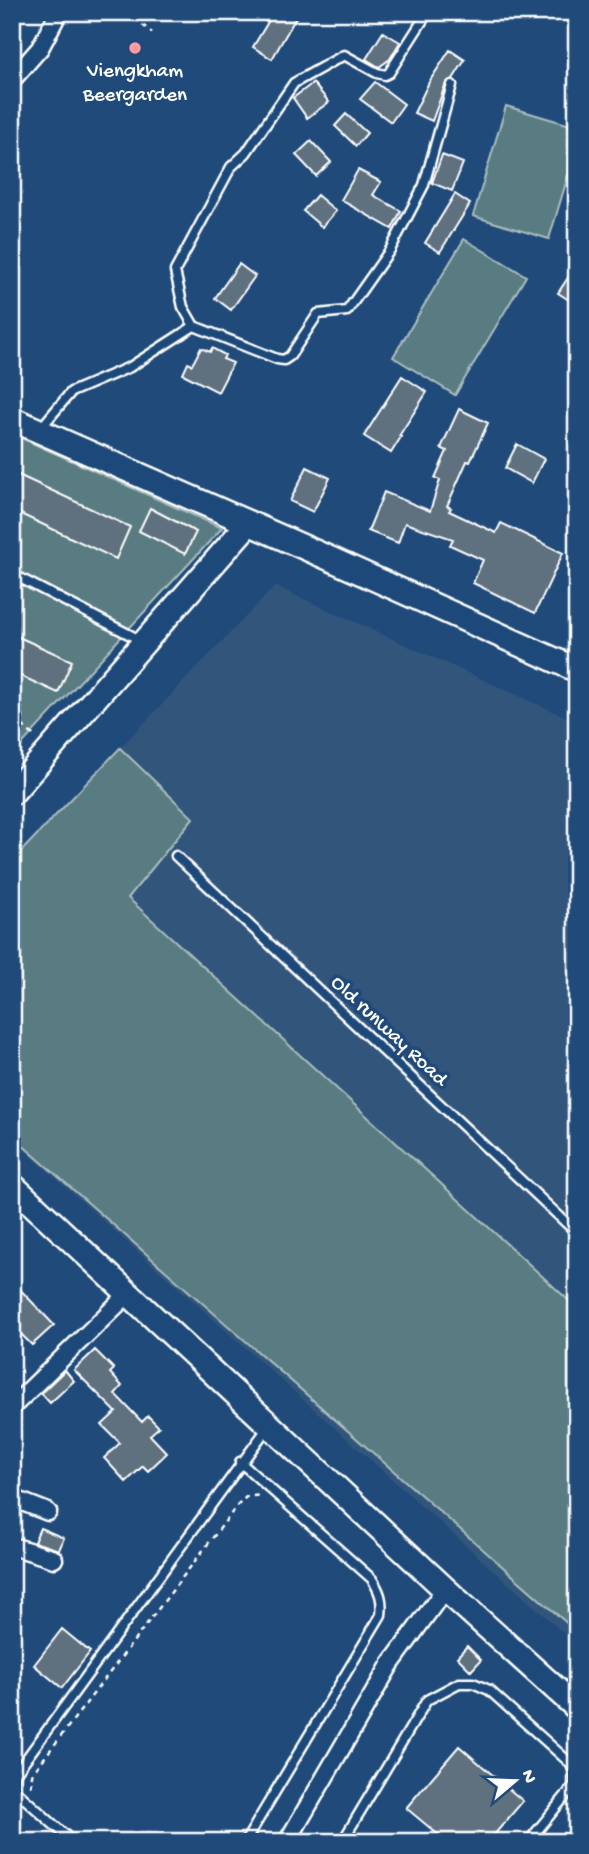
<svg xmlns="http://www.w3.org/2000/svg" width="589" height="1854" viewBox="0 0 589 1854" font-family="'Gochi Hand',sans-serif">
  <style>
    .built { fill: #32557b }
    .green { fill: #587c81; stroke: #acbec0; stroke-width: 2 }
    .building { fill: #5e6f7e; stroke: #fff; stroke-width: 2 }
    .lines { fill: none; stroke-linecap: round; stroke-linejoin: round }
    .lane-casing { stroke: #fff; stroke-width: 13 }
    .street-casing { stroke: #fff; stroke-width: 21 }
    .secondary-casing { stroke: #fff; stroke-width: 28 }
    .path { stroke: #fff; stroke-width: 2.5; stroke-dasharray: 5 5; stroke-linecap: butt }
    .lane { stroke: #1f4a7a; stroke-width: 8 }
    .street { stroke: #1f4a7a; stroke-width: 16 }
    .secondary { stroke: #1f4a7a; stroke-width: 23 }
    .poi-dot { fill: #ff9aa2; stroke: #1f4a7a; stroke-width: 2.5 }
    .labels { text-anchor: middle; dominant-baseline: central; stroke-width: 7; stroke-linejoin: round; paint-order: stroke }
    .poi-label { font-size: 21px; fill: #fff; stroke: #1f4a7a }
    .street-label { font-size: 21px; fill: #fff; stroke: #1f4a7a }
  </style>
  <rect width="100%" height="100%" fill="#1f4a7a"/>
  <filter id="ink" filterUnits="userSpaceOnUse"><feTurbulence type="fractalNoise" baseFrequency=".0143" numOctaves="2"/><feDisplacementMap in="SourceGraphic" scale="14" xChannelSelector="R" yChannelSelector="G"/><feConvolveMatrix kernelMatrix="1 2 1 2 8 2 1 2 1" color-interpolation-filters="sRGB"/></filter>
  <g filter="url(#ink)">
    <path class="built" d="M 275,586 L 577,722 L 577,1645 L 12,1139 L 12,861 Z"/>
    <path class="green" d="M 506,106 L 577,127 L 577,146 L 549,239 L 473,216 Z
      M 464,239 L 526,276 L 455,395 L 393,357 Z
      M 12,434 L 222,528 L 12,755 Z
      M 120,748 L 193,818 L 128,898 L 577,1308 L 577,1632 L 12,1136 L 12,861 Z"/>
    <path class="building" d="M 274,12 L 299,12 L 272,59 L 253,47 Z
      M 383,32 L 400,42 L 390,59 L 379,67 L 366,59 Z
      M 450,50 L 465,60 L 453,79 L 446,83 L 432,121 L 414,113 L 429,82 Z
      M 375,82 L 404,104 L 391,122 L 360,99 Z
      M 313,83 L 329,102 L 307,118 L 293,98 Z
      M 346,114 L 367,133 L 356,146 L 335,126 Z
      M 311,141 L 331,162 L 316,176 L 296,155 Z
      M 442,155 L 463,163 L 452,191 L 432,183 Z
      M 358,170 L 381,182 L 373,195 L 401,211 L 392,229 L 341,200 Z
      M 455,194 L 470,204 L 440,252 L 425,243 Z
      M 317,195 L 336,211 L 322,227 L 303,211 Z
      M 239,264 L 255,276 L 231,310 L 215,298 Z
      M 577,264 L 577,305 L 558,293 Z
      M 201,348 L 210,352 L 212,348 L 225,355 L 223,359 L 233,363 L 218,392 L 183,374 L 188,363 L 192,365 Z
      M 402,376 L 427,392 L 399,436 L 401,437 L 391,453 L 364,436 Z
      M 459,409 L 488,423 L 470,462 L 467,461 L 447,506 L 451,508 L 449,511 L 496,533 L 501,523 L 563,553 L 535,613 L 473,583 L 483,560 L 450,545 L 453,539 L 405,523 L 398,543 L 368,531 L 384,492 L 430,511 L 440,480 L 435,478 L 447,451 L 441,448 Z
      M 517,444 L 544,459 L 532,483 L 505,468 Z
      M 307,467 L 330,478 L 313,512 L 290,501 Z
      M 12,472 L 130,527 L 116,559 L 12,510 Z
      M 150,508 L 196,532 L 185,554 L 139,531 Z
      M 12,634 L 72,661 L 58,693 L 12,672 Z
      M 12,1281 L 54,1325 L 32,1345 L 12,1325 Z
      M 95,1350 L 114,1369 L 110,1373 L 122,1386 L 115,1394 L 142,1422 L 148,1416 L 159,1427 L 150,1435 L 167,1453 L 148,1471 L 143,1466 L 126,1482 L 104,1458 L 120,1443 L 102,1425 L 116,1412 L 74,1370 Z
      M 65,1370 L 74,1381 L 50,1403 L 41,1393 Z
      M 40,1528 L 64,1538 L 59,1550 L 34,1542 Z
      M 62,1629 L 90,1652 L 62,1688 L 34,1665 Z
      M 467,1646 L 481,1660 L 471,1671 L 457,1657 Z
      M 459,1746 L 523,1801 L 488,1842 L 447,1842 L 406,1808 Z"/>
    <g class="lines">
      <g class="lane-casing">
        <path id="lane" d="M 194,326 L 277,359 L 284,360 L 290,356 L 318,314 L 347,311 L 390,250 L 424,185 L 452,85
          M 40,429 L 71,392 L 130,367 L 194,326 L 183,307 L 175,271 L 231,167 L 246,153 L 294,83 L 344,55 L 377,73 L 385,75 L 389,73 L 428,12
          M 12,574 L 142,641
          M 176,856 L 577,1233
          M 240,1462 L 372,1579 C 380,1592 383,1600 381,1615 L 245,1842
          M 73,1842 L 16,1791 L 13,1782 L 15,1774 L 268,1427
          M 342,1842 L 427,1700 L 459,1683 L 473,1683 L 489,1690 L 570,1763 L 574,1771 L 576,1783 L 528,1842"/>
      </g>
      <g class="street-casing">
        <path id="street" d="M 12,80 L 40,48 L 59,12
          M 12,1407 L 128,1294
          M 12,1498 L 48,1512
          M 12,1546 L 54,1559
          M 287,1842 L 390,1665 L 445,1589"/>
      </g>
      <g class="secondary-casing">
        <path id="secondary" d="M 12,419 L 333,560 L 577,670
          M 12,793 L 248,524
          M 12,1185 L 445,1589 L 577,1708"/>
      </g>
      <path class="path" d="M 127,12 L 152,33
        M 12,698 C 29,709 24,727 12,740
        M 22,725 L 35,737
        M 31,1787 L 32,1774 L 237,1506 L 246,1497 L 261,1495"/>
      <use href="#lane" class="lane"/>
      <use href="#street" class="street"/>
      <use href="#secondary" class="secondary"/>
    </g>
  </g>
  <circle class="poi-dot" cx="135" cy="48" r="7"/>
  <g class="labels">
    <g class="poi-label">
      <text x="135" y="72">Viengkham<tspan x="135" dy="24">Beergarden</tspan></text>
    </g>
    <g class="street-label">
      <text transform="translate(388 1032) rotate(43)">Old runway Road</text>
    </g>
  </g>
  <rect width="589" height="1854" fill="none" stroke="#1f4a7a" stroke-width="42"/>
  <rect x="21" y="21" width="547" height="1812" fill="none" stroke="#fff" stroke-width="2.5" filter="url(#ink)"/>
  <g transform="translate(515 1781) rotate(71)" stroke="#1f4a7a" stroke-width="5" paint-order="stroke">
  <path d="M0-5L12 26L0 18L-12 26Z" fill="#ffffff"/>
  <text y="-10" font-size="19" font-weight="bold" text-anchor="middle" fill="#ffffff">N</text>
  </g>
</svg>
